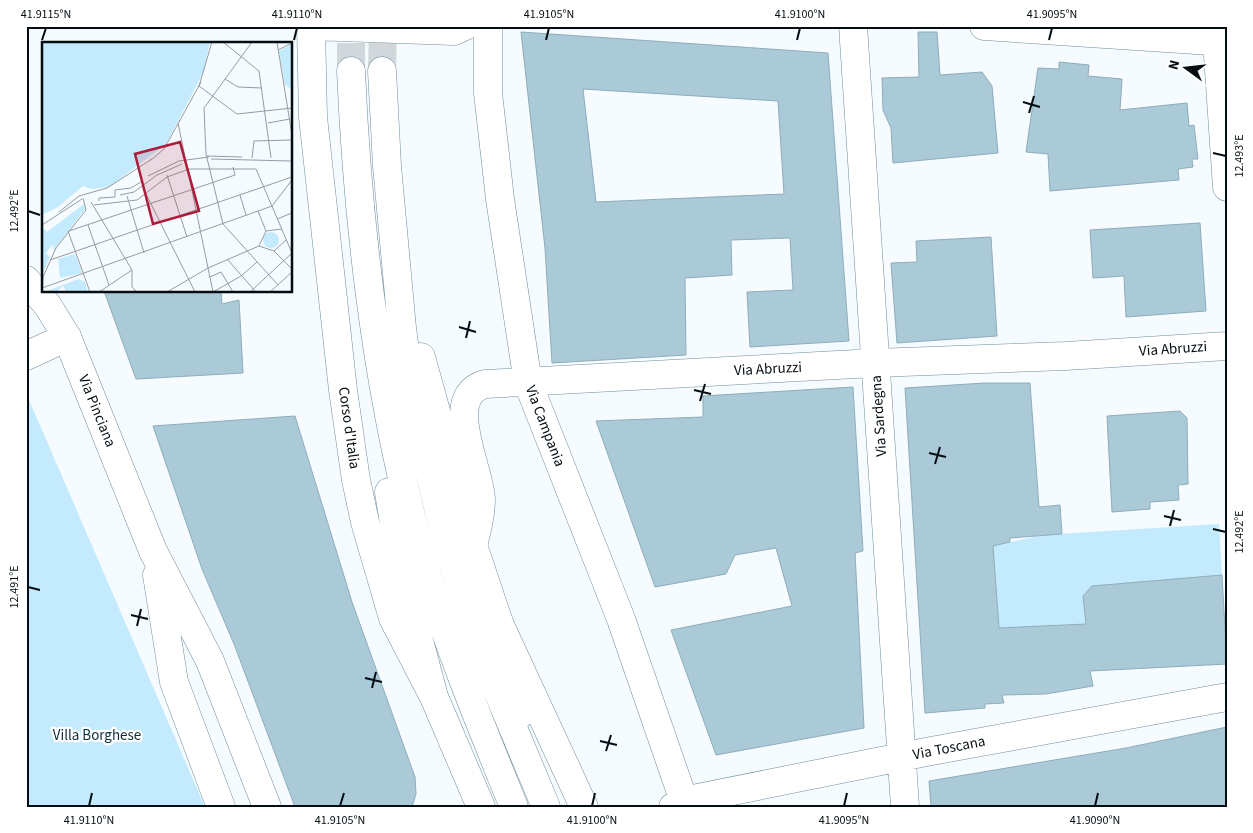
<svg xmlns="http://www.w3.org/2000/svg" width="1253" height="833" viewBox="0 0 1253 833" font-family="'Source Sans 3',sans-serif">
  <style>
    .green { fill: #c4ebfd }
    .building { fill: #abcad8; stroke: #8eacba; fill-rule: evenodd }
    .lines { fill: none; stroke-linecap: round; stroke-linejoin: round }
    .primary-tunnel { stroke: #d1d7db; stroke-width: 28; stroke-dasharray: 28 14; stroke-linecap: butt }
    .street-casing { stroke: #708d9b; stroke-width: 29 }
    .secondary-casing { stroke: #708d9b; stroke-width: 29 }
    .primary-casing { stroke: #708d9b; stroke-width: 29 }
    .street { stroke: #fff; stroke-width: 28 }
    .secondary { stroke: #fff; stroke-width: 28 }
    .primary { stroke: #fff; stroke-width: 28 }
    .ticks { fill: none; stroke: #040d12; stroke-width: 2 }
    .labels { text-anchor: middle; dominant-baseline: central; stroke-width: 4.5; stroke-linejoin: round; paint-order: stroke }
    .street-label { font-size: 15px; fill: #040d12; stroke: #fff }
    .park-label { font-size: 15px; fill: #0c2d3a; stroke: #fff }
    .inset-road { fill: none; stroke: #959ca0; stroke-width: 1 }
    .view { fill: #ae1a39; fill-opacity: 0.15; stroke: #ae1a39; stroke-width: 2.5 }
    .inset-edge { fill: none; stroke: #040d12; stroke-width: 2.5 }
    .neatline { fill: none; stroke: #040d12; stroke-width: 2 }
    .ticks-label { font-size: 12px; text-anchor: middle; fill: #040d12 }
  </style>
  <rect width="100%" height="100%" fill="#f5fbfe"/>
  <path class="green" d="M 26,393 L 205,807 L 26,807 Z
    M 1219,524 L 1222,575 L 1092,586 L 1083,596 L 1086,624 L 999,628 L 993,546 L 1043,535 Z"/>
  <path class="building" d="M 521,32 L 828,53 L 849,341 L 750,347 L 747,292 L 793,290 L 790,238 L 731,240 L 732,275 L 685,278 L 686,355 L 552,363 L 545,248 ZM 583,89 L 778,101 L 784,194 L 596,202 Z
    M 918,32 L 937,32 L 940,75 L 982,72 L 992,86 L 998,153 L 893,163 L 891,128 L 883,110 L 882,78 L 919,77 Z
    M 1059,62 L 1089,65 L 1088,76 L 1122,79 L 1120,110 L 1187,103 L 1189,126 L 1194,125 L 1198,159 L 1192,159 L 1193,167 L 1178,169 L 1179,180 L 1050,191 L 1048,154 L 1026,152 L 1038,68 L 1059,69 Z
    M 1200,223 L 1206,311 L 1126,317 L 1124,276 L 1093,278 L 1090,230 Z
    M 991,237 L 997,336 L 897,343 L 891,263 L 917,262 L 916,241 Z
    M 104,291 L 221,291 L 222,304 L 239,300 L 243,373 L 136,379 Z
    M 985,383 L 1030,383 L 1039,507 L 1060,505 L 1062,534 L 1010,538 L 1010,542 L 993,546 L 999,628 L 1086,624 L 1083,596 L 1092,586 L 1222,575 L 1227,664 L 1090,671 L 1093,686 L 1046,694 L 1002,695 L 1004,703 L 985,704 L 985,708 L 925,713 L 905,388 Z
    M 853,387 L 863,551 L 855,553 L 864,728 L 716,755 L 671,630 L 792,606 L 776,548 L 735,555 L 726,574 L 655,587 L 596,421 L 703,417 L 703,396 Z
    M 1180,411 L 1187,418 L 1188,484 L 1178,485 L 1179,500 L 1150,502 L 1150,509 L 1112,512 L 1107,416 Z
    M 295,416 L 352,602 L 415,777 L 416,794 L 412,807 L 295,807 L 234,644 L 202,569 L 153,426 Z
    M 1227,727 L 1227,807 L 931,807 L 929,781 L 1126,748 Z"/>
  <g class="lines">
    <path class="primary-tunnel" d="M 351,71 L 351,26
      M 382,71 L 383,26"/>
    <g class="street-casing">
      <path id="street" d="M 488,26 L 488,93 L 500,199 L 528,383 L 621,619 L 686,807
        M 853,26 L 905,807
        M 1216,26 L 1227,187
        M 26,356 L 67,337
        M 473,545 C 477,531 481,514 481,499 C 480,469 441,396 485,384 L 875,363 L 1066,356 L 1227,346
        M 673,807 L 683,801 L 926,752 L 1227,697"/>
    </g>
    <g class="secondary-casing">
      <path id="secondary" d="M 311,26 L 313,117 L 343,390 L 356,480 L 365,522 L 393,618 L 434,697 L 481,807
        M 311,26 L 454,31 L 465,26
        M 984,26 L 1227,42
        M 26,280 L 48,306 L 67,337 L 153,551 L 210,661 L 267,807
        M 473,545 L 499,623 L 584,807
        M 157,575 L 174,682 L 221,807"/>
    </g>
    <g class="primary-casing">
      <path id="primary" d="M 351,71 C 358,230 377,392 419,546 C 443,635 479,721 514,807
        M 382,71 L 387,166 L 402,328 L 409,383 L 426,458 L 446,540 L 476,639 L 546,807
        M 421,357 L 473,545
        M 389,492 L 403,580 L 434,697
        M 499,623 L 520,714"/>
    </g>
    <use href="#street" class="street"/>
    <use href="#secondary" class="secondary"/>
    <use href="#primary" class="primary"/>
  </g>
  <path class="ticks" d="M 42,40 L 46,28M 294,40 L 297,28M 546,40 L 549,28M 797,40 L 800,28M 1049,40 L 1052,28M 1023,102 L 1040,107M 1029,113 L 1034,96M 1213,153 L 1226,156M 28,211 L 40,215M 459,327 L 476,332M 466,338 L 470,321M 694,390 L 711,394M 700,401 L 705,384M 929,453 L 946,457M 935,464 L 940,447M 1164,516 L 1181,520M 1170,526 L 1174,510M 1213,529 L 1226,532M 28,587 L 40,590M 131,615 L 148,619M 137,626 L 141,609M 365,678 L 382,682M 372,688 L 376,672M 600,741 L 617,745M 606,751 L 611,735M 89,806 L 92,793M 340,806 L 344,793M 592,806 L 595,793M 844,806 L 847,793M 1095,806 L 1098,793"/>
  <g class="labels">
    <g class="street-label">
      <text transform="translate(1173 349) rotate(-4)">Via Abruzzi</text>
      <text transform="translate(768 369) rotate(-3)">Via Abruzzi</text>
      <text transform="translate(97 411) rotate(68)">Via Pinciana</text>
      <text transform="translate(879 416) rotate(-94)">Via Sardegna</text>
      <text transform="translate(545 426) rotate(69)">Via Campania</text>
      <text transform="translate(349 428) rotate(82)">Corso d'Italia</text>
      <text transform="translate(949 748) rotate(-11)">Via Toscana</text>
    </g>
    <g class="park-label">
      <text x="97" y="735">Villa Borghese</text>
    </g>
  </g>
  <g transform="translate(42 42)">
    <rect width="250" height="250" fill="#f5fbfe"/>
    <path d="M 0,0 L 168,0 L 162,29 L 124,102 L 67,145 L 50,147 L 41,144 L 16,165 L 0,173 ZM 250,2 L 250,46 L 248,46 L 243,43 L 237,9 ZM 42,162 L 43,167 L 12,208 L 10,203 L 4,211 L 8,215 L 0,233 L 0,185 L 5,190 ZM221 198a8 8 0 1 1 16 0a8 8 0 1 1-16 0ZM 33,212 L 40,231 L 18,236 L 16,217 ZM 37,237 L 43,240 L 46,250 L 25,250 L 21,244 L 14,250 L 2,250 Z" fill="#c4ebfd"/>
    <path class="inset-road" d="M 181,0 L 217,29 L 229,116M 210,0 L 162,66 L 164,112 L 181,182 L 236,243M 235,0 L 250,93M 236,8 L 250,1M 183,37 L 196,45 L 220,46M 157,44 L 195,72 L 250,66M 157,44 L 170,0M 137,80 L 159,40M 136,81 L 171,250M 226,81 L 248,77M 165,114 L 200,115M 210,116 L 212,99 L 250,98M 169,117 L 249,119M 109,118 L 122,107 L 138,78M 125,133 L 145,195M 106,134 L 137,119 L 167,115M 101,146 L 153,250M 73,148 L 89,146 L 99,140M 78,153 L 92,150 L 115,133 L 140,122M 198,153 L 204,173M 85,154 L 102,211M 57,159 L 57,156 L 73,155 L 73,148M 49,160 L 90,228 L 90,245 L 95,250M 52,163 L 95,158 L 125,135 L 147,127 L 214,127 L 250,211M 230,164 L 250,138M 216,169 L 224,189M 17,170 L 37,154 L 65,146 L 110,117M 235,177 L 250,171M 0,183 L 40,157M 46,183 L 67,243M 240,187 L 224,189 L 217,204 L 232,209 L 244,198M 26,189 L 48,250M 27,189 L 193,133 L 191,125M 232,209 L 250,227M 185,217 L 214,250M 8,218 L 250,135M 168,235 L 179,230 L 191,250M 0,246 L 230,164M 0,250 L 1,235 L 14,206 L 44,168 L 41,156M 57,250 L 90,228M 125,250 L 166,226 L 217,204M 171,250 L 199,234 L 215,220M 208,250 L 250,211M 228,250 L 250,230"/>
    <path class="view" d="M 138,100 L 157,169 L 111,182 L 93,112 Z"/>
    <rect width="250" height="250" class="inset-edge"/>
  </g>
  <rect width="1253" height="833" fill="none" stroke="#ffffff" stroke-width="55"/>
  <g transform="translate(1186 68) rotate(285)" stroke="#ffffff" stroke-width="4" paint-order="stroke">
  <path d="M0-4L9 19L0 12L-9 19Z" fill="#040d12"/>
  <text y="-8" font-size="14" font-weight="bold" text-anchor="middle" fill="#040d12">N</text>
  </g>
  <rect x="28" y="28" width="1198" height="778" class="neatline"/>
  <g class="ticks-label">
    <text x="46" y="18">41.9115°N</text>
    <text x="297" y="18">41.9110°N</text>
    <text x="549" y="18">41.9105°N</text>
    <text x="800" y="18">41.9100°N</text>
    <text x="1052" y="18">41.9095°N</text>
    <text transform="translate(1239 156) rotate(-90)" y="4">12.493°E</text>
    <text transform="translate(14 211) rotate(-90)" y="4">12.492°E</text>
    <text transform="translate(1239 532) rotate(-90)" y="4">12.492°E</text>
    <text transform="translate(14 587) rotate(-90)" y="4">12.491°E</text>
    <text x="89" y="824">41.9110°N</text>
    <text x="340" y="824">41.9105°N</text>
    <text x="592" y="824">41.9100°N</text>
    <text x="844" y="824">41.9095°N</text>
    <text x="1095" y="824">41.9090°N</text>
  </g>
</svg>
